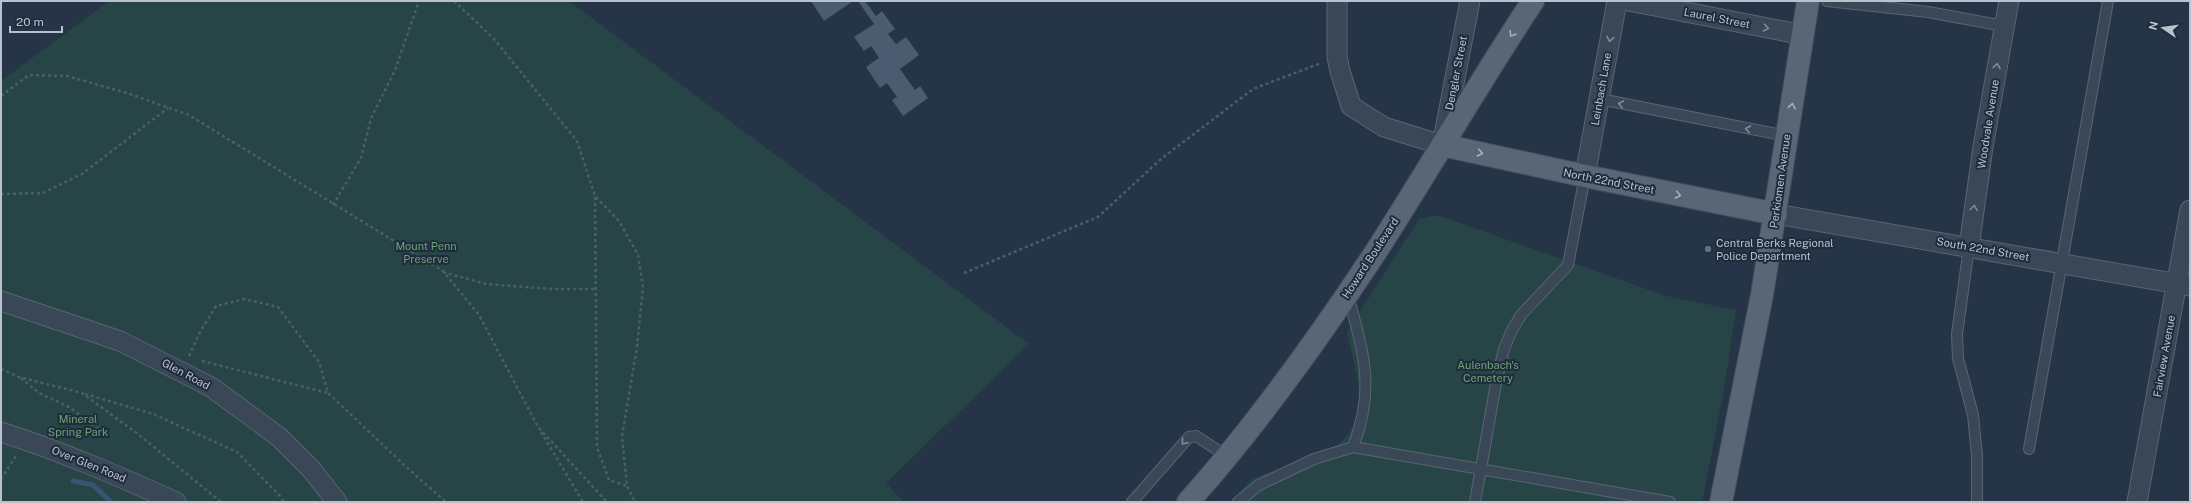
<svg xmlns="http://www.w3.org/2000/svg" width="2191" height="503" viewBox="0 0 2191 503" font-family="'Public Sans',sans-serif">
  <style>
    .green { fill: #274547 }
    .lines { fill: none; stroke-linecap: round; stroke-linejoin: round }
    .stream { stroke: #395370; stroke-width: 5 }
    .building { fill: #4c5c70 }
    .lane-casing { stroke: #596573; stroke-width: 12 }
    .street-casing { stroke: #596573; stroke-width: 21 }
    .primary-casing { stroke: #44505f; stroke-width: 24 }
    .path { stroke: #466263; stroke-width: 2.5; stroke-dasharray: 3 3; stroke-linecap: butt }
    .lane { stroke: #3a4756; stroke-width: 10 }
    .street { stroke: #3a4756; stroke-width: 19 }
    .primary { stroke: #586676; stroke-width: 22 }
    .oneway { stroke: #7f8b99 }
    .oneway2 { stroke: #a5b0bd }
    .service-dot { fill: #5c6f8a; stroke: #1e2c3b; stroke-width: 1.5 }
    .labels { text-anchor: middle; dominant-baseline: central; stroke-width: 4; stroke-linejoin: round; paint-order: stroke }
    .street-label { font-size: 11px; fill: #b8c2cf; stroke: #1e2c3b }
    .poi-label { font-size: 11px; fill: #b8c2cf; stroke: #1e2c3b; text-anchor: start }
    .park-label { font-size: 11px; fill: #6da277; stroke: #1e2c3b }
  </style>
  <rect width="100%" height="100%" fill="#253547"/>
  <path class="green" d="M 109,1 L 569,1 L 1029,344 L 886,483 L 904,502 L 1,502 L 1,81 Z
    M 1431,216 L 1440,216 L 1666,296 L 1736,310 L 1723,395 L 1702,502 L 1230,502 L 1252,479 L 1334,447 C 1375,420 1355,371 1347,332 L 1419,219 Z"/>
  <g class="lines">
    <path class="stream" d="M 73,481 L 93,485 L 111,502"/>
  </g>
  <path class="building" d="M 811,1 L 853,1 L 824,21 Z
    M 858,1 L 865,1 L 876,16 L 882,11 L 895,29 L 888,34 L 896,44 L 906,37 L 919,55 L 900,69 L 915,90 L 920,86 L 928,98 L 903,116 L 892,100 L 897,97 L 887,83 L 880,88 L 866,67 L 879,58 L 871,46 L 864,51 L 854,37 L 874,24 Z"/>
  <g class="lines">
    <g class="lane-casing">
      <path id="lane" d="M 1827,1 L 1928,12 L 2004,26
        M 1600,99 L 1787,136
        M 1969,247 L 1957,334 L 1958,358 L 1973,415 L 1977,456 L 1977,502
        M 1353,447 L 1670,502
        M 2029,449 L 2108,1
        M 1132,502 L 1189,437 L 1196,436 L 1228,457
        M 1238,502 L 1259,485 L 1314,459 L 1353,447 C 1376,388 1363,352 1348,295
        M 1475,502 L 1497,378 L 1504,349 L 1512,330 L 1521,315 L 1568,265 L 1585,176"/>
    </g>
    <g class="street-casing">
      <path id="street" d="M 1337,1 L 1337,57 L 1340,71 L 1351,106 L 1384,127 L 1442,145 L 1470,1
        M 1629,1 L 1804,35
        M 1585,176 L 1617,1
        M 1776,214 L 2190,286
        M 1969,247 L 1983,147 L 2009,1
        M 1,301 L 120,341 L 211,387 L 279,437 L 311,469 L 337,502
        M 1,432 C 61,451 118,476 176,502
        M 2137,502 L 2190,210"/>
    </g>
    <g class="primary-casing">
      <path id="primary" d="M 1442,145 L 1585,176 L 1776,214
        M 1188,502 C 1258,424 1319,338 1377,250 C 1430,168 1479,82 1533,1
        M 1721,502 L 1762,295 L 1808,1"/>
    </g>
    <path class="path" d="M 454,1 L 494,39 L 577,141 L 595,196 L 619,221 L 638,255 L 643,287 L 637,347 L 622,436 L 627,486 L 635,502
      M 1,96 L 29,75 L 67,76 L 130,94 L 189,115 L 443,271 L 479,315 L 538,427 L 607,502
      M 1,194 L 43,193 L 82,174 L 168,108
      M 595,197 L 597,447 L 609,480 L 627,486
      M 333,205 L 361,158 L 371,118 L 395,70 L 419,1
      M 443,272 L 486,284 L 552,289 L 596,289
      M 964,273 L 1098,217 L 1161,159 L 1253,89 L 1321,63
      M 189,356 L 200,332 L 216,306 L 244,299 L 278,307 L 319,362 L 328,393 L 404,465 L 446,502
      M 202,361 L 328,393
      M 1,369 L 19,377 L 82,393 L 138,434 L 221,502
      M 21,378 L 39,393 L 69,407 L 104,433
      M 85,394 L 153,414 L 237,452 L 280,496 L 284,502
      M 541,432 L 583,502
      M 1,479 L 16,456"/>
    <use href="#lane" class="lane"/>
    <use href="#street" class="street"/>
    <use href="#primary" class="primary"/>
  </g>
  <defs><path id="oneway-chevron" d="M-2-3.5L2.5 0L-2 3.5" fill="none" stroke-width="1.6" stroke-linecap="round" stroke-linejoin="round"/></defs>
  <g class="oneway">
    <use href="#oneway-chevron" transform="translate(1766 28) rotate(11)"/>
    <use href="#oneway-chevron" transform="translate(1610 39) rotate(100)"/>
    <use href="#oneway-chevron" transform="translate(1997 66) rotate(-80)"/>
    <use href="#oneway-chevron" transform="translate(1621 104) rotate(-169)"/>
    <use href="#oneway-chevron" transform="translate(1748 129) rotate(-169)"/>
    <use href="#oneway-chevron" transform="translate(1974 208) rotate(-82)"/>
    <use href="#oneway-chevron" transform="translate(1184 442) rotate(131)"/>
  </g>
  <g class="oneway2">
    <use href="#oneway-chevron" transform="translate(1512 34) rotate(122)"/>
    <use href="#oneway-chevron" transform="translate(1792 106) rotate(-80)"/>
    <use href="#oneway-chevron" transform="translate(1480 153) rotate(13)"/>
    <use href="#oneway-chevron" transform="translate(1678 195) rotate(11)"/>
  </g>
  <circle class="service-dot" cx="1708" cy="249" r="4"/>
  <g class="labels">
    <g class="street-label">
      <text transform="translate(1717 18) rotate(11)">Laurel Street</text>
      <text transform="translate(1456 73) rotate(-79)">Dengler Street</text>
      <text transform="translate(1601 89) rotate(-80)">Leinbach Lane</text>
      <text transform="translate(1988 124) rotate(-81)">Woodvale Avenue</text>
      <text transform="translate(1609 181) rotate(11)">North 22nd Street</text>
      <text transform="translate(1780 181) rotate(-82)">Perkiomen Avenue</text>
      <text transform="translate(1983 249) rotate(10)">South 22nd Street</text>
      <text transform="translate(1370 258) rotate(-57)">Howard Boulevard</text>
      <text transform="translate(2164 356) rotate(-80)">Fairview Avenue</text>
      <text transform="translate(186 374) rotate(28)">Glen Road</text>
      <text transform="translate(89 464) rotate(22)">Over Glen Road</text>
    </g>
    <g class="poi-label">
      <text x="1716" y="243">Central Berks Regional<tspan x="1716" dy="13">Police Department</tspan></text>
    </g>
    <g class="park-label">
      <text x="426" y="246">Mount Penn<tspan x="426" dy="13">Preserve</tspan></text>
      <text x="1488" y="365">Aulenbach's<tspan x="1488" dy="13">Cemetery</tspan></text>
      <text x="78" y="419">Mineral<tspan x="78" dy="13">Spring Park</tspan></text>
    </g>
  </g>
  <rect width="2191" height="503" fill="none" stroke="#b8c2cf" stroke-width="4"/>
  <g transform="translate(2163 28) rotate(283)" stroke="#1e2c3b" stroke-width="3" paint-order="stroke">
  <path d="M0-3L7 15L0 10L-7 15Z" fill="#b8c2cf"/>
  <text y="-6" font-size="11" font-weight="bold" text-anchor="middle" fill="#b8c2cf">N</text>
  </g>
  <path d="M10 26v6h52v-6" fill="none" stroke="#b8c2cf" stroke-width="2"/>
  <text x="16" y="26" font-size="12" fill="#b8c2cf" stroke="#1e2c3b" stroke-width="3" paint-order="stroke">20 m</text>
</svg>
